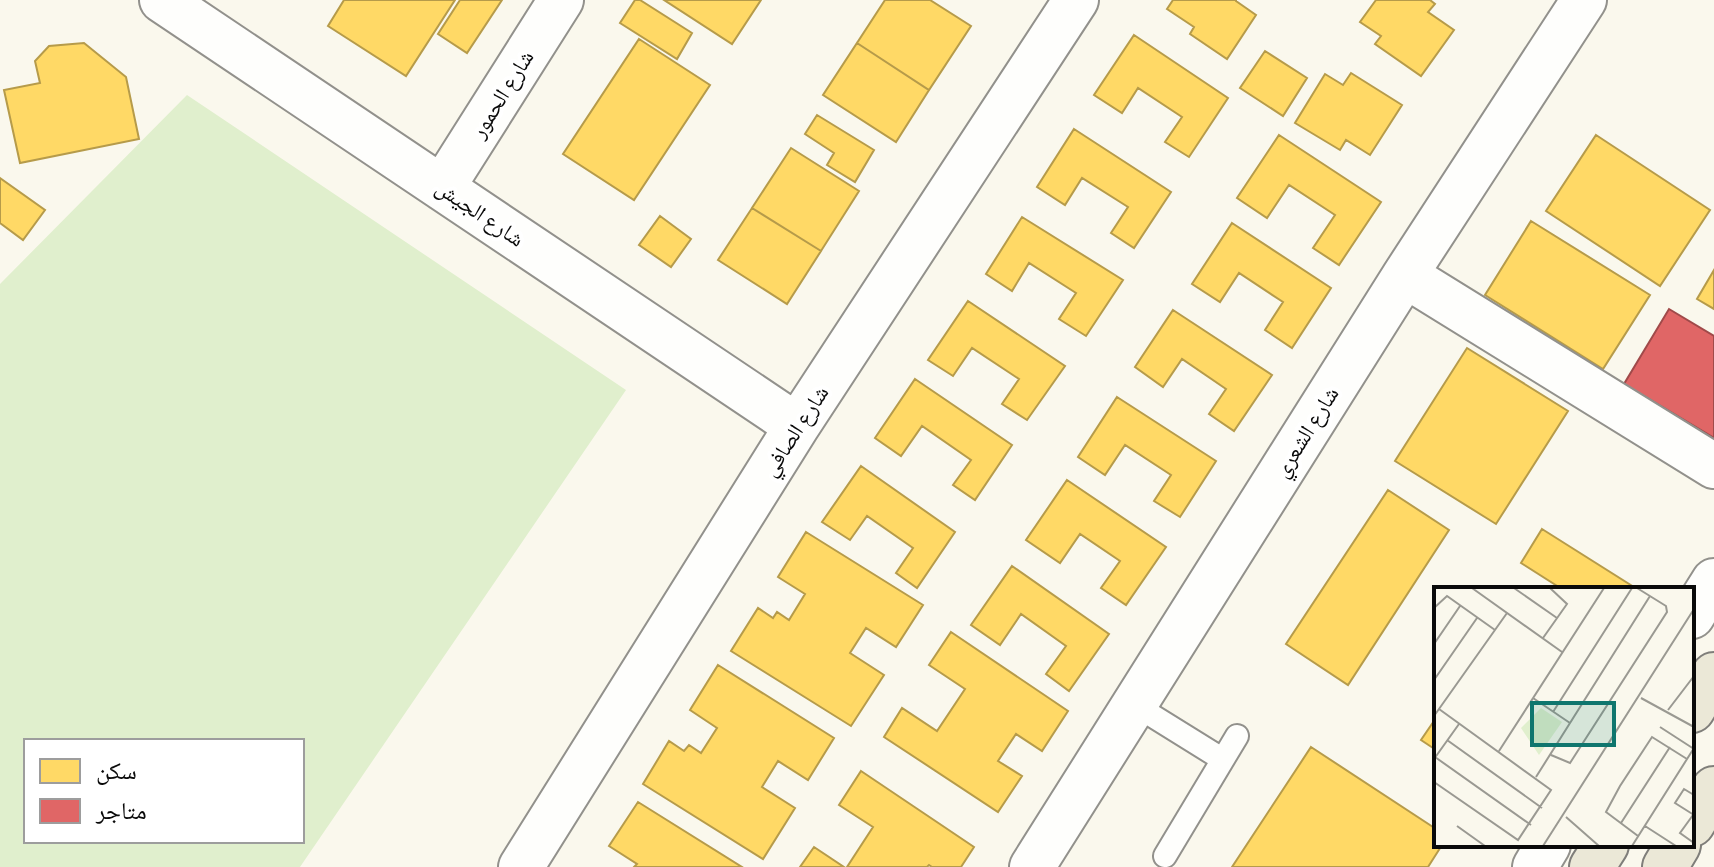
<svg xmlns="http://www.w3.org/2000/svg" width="1714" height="867" viewBox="0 0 1714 867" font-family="Bitter,'Noto Naskh Arabic',serif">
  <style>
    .green { fill: #e0efcd; fill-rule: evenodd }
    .homes { fill: #ffd966; stroke: #b69b4a; stroke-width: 2 }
    .shops { fill: #e06666; stroke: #a04a4a; stroke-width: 2 }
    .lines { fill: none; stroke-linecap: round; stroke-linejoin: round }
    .service-casing { stroke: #92918c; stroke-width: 26 }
    .minor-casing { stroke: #92918c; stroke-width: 48 }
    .primary-casing { stroke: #7f7e7a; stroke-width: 48 }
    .service { stroke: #fefefc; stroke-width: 22 }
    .minor { stroke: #fefefc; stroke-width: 44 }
    .primary { stroke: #ebe8d7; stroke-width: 44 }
    .labels { text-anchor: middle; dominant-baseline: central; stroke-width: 8; stroke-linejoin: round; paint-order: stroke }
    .street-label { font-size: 22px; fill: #0a0a0a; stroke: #fff }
    .inset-road { fill: none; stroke: #9a9992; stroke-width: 2 }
    .view { fill: #0f766e; fill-opacity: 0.15; stroke: #0f766e; stroke-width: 4 }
    .inset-edge { fill: none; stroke: #0a0a0a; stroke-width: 4 }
  </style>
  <rect width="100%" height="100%" fill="#faf8ed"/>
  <path class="green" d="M 187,95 L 626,390 L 300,867 L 0,867 L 0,284 ZM 26,741 L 302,741 L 302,841 L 26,841 Z"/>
  <path class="homes" d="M 344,0 L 455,0 L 406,76 L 328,26 Z
    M 460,0 L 502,0 L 467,53 L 438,34 Z
    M 635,0 L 640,0 L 692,33 L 677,59 L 620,23 Z
    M 664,0 L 761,0 L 732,44 Z
    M 885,0 L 930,0 L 971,26 L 929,90 L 857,43 Z
    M 1173,0 L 1236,0 L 1236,1 L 1256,15 L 1227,59 L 1190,34 L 1194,27 L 1167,9 Z
    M 1376,0 L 1430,0 L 1435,4 L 1428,12 L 1454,30 L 1421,76 L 1375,44 L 1381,36 L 1360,22 Z
    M 1134,35 L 1228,98 L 1189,157 L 1165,142 L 1182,117 L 1138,88 L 1122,113 L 1094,95 Z
    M 639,39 L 710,85 L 634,200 L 563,154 Z
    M 84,43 L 126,77 L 139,139 L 20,163 L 4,90 L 40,83 L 35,61 L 49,46 Z
    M 857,43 L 929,90 L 896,142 L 823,95 Z
    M 1265,51 L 1307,78 L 1283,116 L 1240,88 Z
    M 1351,73 L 1402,105 L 1370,155 L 1346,140 L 1340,150 L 1295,123 L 1325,74 L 1343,85 Z
    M 817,115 L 874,150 L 855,182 L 827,165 L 834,153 L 805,134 Z
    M 1074,129 L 1171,192 L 1134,248 L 1111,233 L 1128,207 L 1082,178 L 1065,205 L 1037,187 Z
    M 1279,135 L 1381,202 L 1339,265 L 1313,248 L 1335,215 L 1289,185 L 1267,218 L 1237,198 Z
    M 1596,135 L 1710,210 L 1660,286 L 1546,211 Z
    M 791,148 L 859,191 L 821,251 L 752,208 Z
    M 0,178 L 45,210 L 23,240 L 0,223 Z
    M 752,208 L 821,251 L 787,304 L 718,260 Z
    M 660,216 L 691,239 L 671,267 L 639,245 Z
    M 1022,217 L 1123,280 L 1086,336 L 1059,319 L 1076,293 L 1029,263 L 1012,291 L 986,274 Z
    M 1531,221 L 1650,295 L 1603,369 L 1485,295 Z
    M 1232,223 L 1331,288 L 1292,348 L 1265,330 L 1283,302 L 1239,273 L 1220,302 L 1192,284 Z
    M 1714,270 L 1714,309 L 1697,299 Z
    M 968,301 L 1065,366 L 1027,420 L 1002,404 L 1019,379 L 972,348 L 953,376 L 928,360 Z
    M 1173,310 L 1272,375 L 1234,431 L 1209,414 L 1226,389 L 1182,359 L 1163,387 L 1135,367 Z
    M 1467,348 L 1568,411 L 1496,524 L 1395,461 Z
    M 915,379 L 1012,445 L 975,500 L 953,485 L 971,460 L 922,426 L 901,456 L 875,438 Z
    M 1117,397 L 1216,461 L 1180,517 L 1154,501 L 1171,475 L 1125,445 L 1105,475 L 1078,457 Z
    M 861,466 L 955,532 L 917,588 L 896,573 L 913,548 L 867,516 L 850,540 L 822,522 Z
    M 1067,480 L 1166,547 L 1126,605 L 1101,588 L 1120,561 L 1080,534 L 1060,563 L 1026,540 Z
    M 1388,490 L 1449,530 L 1348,685 L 1286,644 Z
    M 1542,529 L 1637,589 L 1562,589 L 1521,563 Z
    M 806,532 L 923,605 L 896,647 L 866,628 L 850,653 L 884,675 L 851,726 L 731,651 L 758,608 L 773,618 L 777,612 L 789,620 L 805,594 L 778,577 Z
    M 1012,566 L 1109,634 L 1069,691 L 1046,674 L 1066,646 L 1021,614 L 1000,645 L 971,625 Z
    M 951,632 L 1068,711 L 1042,751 L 1016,734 L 998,761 L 1022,776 L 998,812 L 884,737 L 902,708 L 937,731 L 965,689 L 929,665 Z
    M 718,665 L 834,738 L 808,780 L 778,761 L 762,787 L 795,808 L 763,859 L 643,784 L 669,741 L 684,751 L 689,745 L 701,753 L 717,728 L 690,710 Z
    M 1436,718 L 1436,750 L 1421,740 Z
    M 1311,747 L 1436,829 L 1436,845 L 1442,845 L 1428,867 L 1232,867 Z
    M 861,771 L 974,847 L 961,867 L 932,867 L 929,865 L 927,867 L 847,867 L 873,827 L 839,805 Z
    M 638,802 L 742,867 L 634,867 L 637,864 L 609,846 Z
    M 814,847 L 844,867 L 800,867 Z"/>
  <path class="shops" d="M 1669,309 L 1714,336 L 1714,438 L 1624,384 Z"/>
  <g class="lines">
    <g class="service-casing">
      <path id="service" d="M 1135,705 L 1222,759
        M 1165,856 L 1237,736"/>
    </g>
    <g class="minor-casing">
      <path id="minor" d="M 162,0 L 797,426
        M 442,188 L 561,0
        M 1405,275 L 1714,466
        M 1692,616 L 1714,581
        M 521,867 L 797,426 L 1076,0
        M 1032,867 L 1405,275 L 1584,0
        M 1535,867 L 1548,845"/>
    </g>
    <g class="primary-casing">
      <path id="primary" d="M 1692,710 L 1714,675
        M 1692,824 L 1714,789
        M 1592,867 L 1606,845
        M 1665,867 L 1678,845"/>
    </g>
    <use href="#service" class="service"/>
    <use href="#minor" class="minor"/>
    <use href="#primary" class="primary"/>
  </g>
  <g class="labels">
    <g class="street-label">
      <text transform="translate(502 94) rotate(-58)">شارع الحمور</text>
      <text transform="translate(480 213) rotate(34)">شارع الجيش</text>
      <text transform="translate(795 431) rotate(-57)">شارع الصافي</text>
      <text transform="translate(1306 432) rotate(-58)">شارع الشعري</text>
    </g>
  </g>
  <g transform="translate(1434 587)">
    <rect width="260" height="260" fill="#faf8ed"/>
    <path d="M 107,121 L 128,135 L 105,168 L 87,141 Z" fill="#e0efcd"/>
    <path class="inset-road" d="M 38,1 L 128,65M 80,1 L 123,31M 0,21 L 13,9 L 61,43M 109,51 L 133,17 L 116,1M 0,57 L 26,19M 0,93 L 43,31M 99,111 L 136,136M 207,111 L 260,140M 234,123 L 260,89M 119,125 L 198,1M 0,129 L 73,26M 226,140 L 260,162M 13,153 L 108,221M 65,164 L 170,1M 117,168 L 136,176 L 233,25 L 232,19 L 203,1M 1,170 L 97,238M 0,172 L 25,137M 102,190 L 216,9M 0,195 L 84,253 L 117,203 L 5,122M 260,208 L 250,202 L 241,216 L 260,228M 259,228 L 246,246 L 260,256M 132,230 L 165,259M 187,236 L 236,160M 23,239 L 51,259M 211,239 L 242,259M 204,249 L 172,225 L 186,199 L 218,150 L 253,172M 109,259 L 260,22M 198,259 L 260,161"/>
    <path class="view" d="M 98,116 L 180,116 L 180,158 L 98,158 Z"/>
    <rect width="260" height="260" class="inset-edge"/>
  </g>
  <rect x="24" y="739" width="280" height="104" fill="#ffffff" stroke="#9d9d9d" stroke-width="2"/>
  <rect x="40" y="759" width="40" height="24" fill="#ffd966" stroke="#9d9d9d" stroke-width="2"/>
  <text x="96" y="779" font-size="24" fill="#0a0a0a">سكن</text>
  <rect x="40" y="799" width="40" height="24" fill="#e06666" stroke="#9d9d9d" stroke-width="2"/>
  <text x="96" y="819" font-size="24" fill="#0a0a0a">متاجر</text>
</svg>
